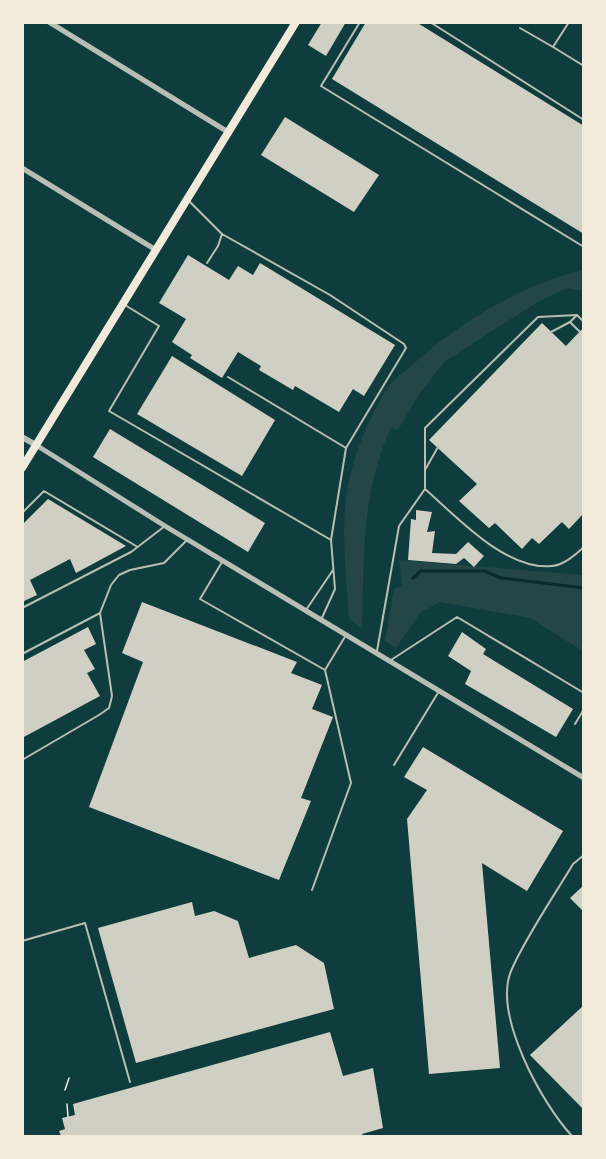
<svg xmlns="http://www.w3.org/2000/svg" width="606" height="1159" viewBox="0 0 606 1159" font-family="'Open Sans',sans-serif">
  <style>
    .green { fill: #244646 }
    .lines { fill: none; stroke-linecap: round; stroke-linejoin: round }
    .stream { stroke: #0a2a2b; stroke-width: 3 }
    .building { fill: #cfcfc3 }
    .path { stroke: #f1e9da; stroke-width: 1.5 }
    .service { stroke: #b8beb3; stroke-width: 2 }
    .minor { stroke: #b8beb3; stroke-width: 5 }
    .tertiary { stroke: #b8beb3; stroke-width: 6 }
    .primary { stroke: #f1e9da; stroke-width: 8 }
  </style>
  <rect width="100%" height="100%" fill="#0f3d3e"/>
  <path class="green" d="M 583,270 L 583,291 L 568,288 L 539,301 L 444,362 L 416,399 L 398,430 L 391,428 C 361,492 364,559 362,628 L 349,619 C 347,583 342,545 345,509 C 348,468 365,423 387,389 C 392,380 402,373 410,367 C 458,323 520,285 583,270 Z
    M 399,560 L 583,575 L 583,651 L 530,618 L 440,602 L 420,613 L 396,648 L 385,641 L 394,589 L 402,586 Z"/>
  <g class="lines">
    <path class="stream" d="M 413,578 L 421,571 L 484,571 L 501,578 L 584,588"/>
  </g>
  <path class="building" d="M 322,22 L 346,22 L 326,56 L 308,45 Z
    M 366,22 L 416,22 L 584,126 L 584,234 L 332,79 Z
    M 285,117 L 379,175 L 354,212 L 261,155 Z
    M 188,255 L 229,280 L 238,266 L 253,275 L 260,263 L 395,345 L 364,396 L 353,389 L 339,412 L 295,386 L 293,390 L 259,370 L 261,366 L 238,352 L 222,378 L 190,358 L 192,355 L 172,342 L 186,319 L 159,303 Z
    M 542,323 L 566,346 L 584,327 L 584,513 L 569,529 L 562,522 L 539,544 L 532,538 L 522,549 L 495,523 L 489,528 L 459,501 L 477,484 L 429,440 Z
    M 172,356 L 275,420 L 242,476 L 137,414 Z
    M 110,429 L 265,523 L 248,552 L 93,457 Z
    M 48,499 L 126,546 L 76,573 L 70,559 L 30,580 L 37,595 L 22,602 L 22,525 Z
    M 416,510 L 432,512 L 427,532 L 435,531 L 432,553 L 456,554 L 468,542 L 484,556 L 474,567 L 464,558 L 456,564 L 408,560 L 411,519 L 416,520 Z
    M 142,602 L 297,662 L 291,673 L 322,685 L 312,709 L 333,717 L 301,798 L 311,801 L 279,880 L 89,807 L 143,662 L 122,653 Z
    M 88,627 L 96,644 L 84,650 L 95,669 L 87,673 L 100,696 L 22,738 L 22,662 Z
    M 462,632 L 486,649 L 483,654 L 573,709 L 556,737 L 465,684 L 471,671 L 448,656 Z
    M 423,747 L 563,831 L 527,891 L 482,863 L 500,1068 L 429,1074 L 407,819 L 427,790 L 404,777 Z
    M 584,885 L 584,912 L 570,898 Z
    M 192,902 L 195,916 L 214,911 L 238,921 L 249,958 L 296,945 L 324,963 L 334,1009 L 136,1063 L 98,928 Z
    M 584,1005 L 584,1110 L 530,1055 Z
    M 330,1032 L 343,1076 L 373,1068 L 383,1128 L 362,1134 L 363,1136 L 61,1136 L 59,1131 L 65,1129 L 62,1118 L 75,1115 L 73,1104 Z"/>
  <g class="lines">
    <path class="path" d="M 65,1090 L 69,1078
      M 67,1104 L 68,1117"/>
    <path class="service" d="M 360,22 L 321,86 L 584,247
      M 430,22 L 584,120
      M 569,22 L 553,47 L 584,66
      M 520,28 L 553,47
      M 189,201 L 222,234 L 218,246 L 207,263
      M 222,234 L 330,295 L 404,344 L 406,348 L 346,448 L 331,540 L 335,589 L 321,620
      M 125,305 L 159,326 L 109,411 L 331,540
      M 570,322 L 579,331
      M 551,332 L 570,322 L 576,316
      M 228,377 L 346,448
      M 425,470 L 438,447
      M 425,489 C 457,517 506,571 552,566 C 564,565 575,555 584,547
      M 22,513 L 44,491 L 136,546
      M 222,562 L 200,599 L 325,670 L 346,635
      M 22,608 L 131,552 L 165,526
      M 306,610 L 333,570
      M 100,613 L 111,585 L 119,575 L 130,570 L 164,563 L 187,540
      M 377,651 L 399,526 L 425,489 L 425,428 L 538,317 L 577,315 L 584,322
      M 22,654 L 100,613 L 112,696 L 109,708 L 99,715 L 22,760
      M 391,660 L 457,617 L 584,693
      M 575,724 L 584,709
      M 394,765 L 439,691
      M 312,890 L 351,783 L 325,670
      M 22,941 L 85,923 L 130,1082
      M 572,1136 C 542,1104 493,1015 511,971 C 525,938 554,896 573,864 L 584,855"/>
    <path class="minor" d="M 49,22 L 228,132
      M 22,168 L 156,250
      M 36,445 L 165,526 L 584,778"/>
    <path class="tertiary" d="M 22,437 L 36,445"/>
    <path class="primary" d="M 22,468 L 296,22"/>
  </g>
  <rect width="606" height="1159" fill="none" stroke="#f1e9da" stroke-width="48"/>
</svg>
